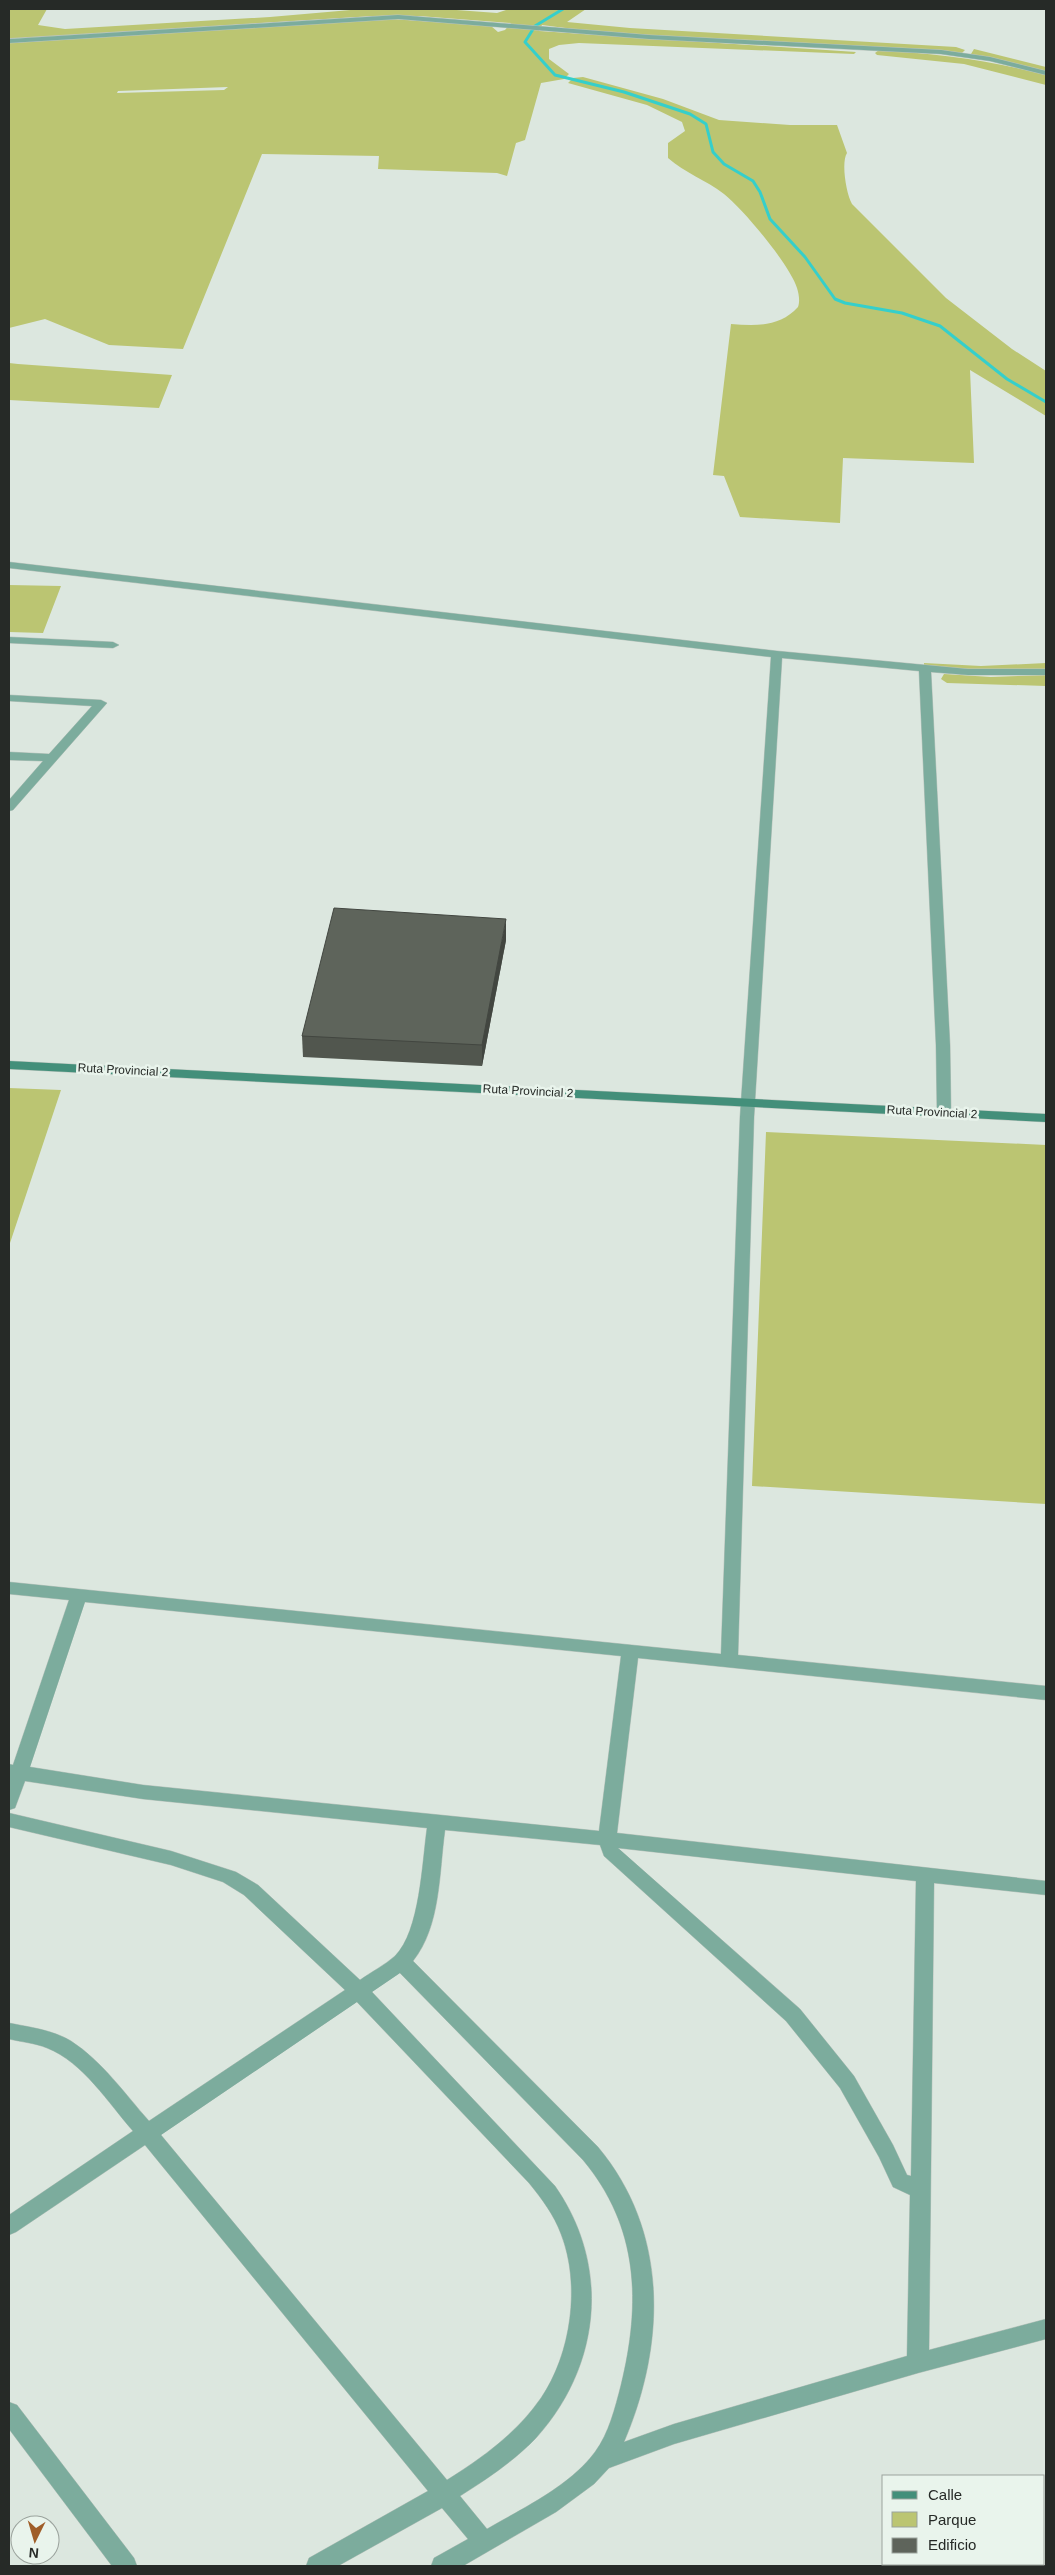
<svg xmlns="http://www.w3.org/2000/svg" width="1055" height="2575" viewBox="0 0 1055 2575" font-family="Helvetica,sans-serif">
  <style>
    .green { fill: #bbc572; fill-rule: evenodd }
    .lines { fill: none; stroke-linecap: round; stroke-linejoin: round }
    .stream { stroke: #35cfcb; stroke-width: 3 }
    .street-casing { stroke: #bbc5be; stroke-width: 1 }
    .secondary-casing { stroke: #bbc5be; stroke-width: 1 }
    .street { fill: #7cac9d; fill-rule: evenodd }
    .secondary { fill: #438f7a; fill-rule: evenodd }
    .wall { fill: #51564e }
    .shaded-wall { fill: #424640 }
    .building { fill: #5e645b; stroke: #424640 }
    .labels { text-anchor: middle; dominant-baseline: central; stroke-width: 5; stroke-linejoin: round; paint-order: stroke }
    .street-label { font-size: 12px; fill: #262a27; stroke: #e9f4ec }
  </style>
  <rect width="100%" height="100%" fill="#dce7df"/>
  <path class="green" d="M 9,9 L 47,9 L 38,25 L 65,29 L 270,17 L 362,9 L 443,9 L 497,13 L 509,9 L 586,9 L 567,22 L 630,28 L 956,47 L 965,50 L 962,53 L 596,32 L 542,25 L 539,31 L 856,52 L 854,54 L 579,43 L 559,45 L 549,49 L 549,59 L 569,74 L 564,79 L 541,83 L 525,140 L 516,143 L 507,176 L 497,173 L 378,169 L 379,156 L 262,154 L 183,349 L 109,345 L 45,319 L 9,328 L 9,43 L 394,19 L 491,26 L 498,32 L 505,30 L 511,23 L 419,16 L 374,16 L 26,38 L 9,38 ZM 228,87 L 224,90 L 117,93 L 118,91 Z
    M 974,49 L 1046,67 L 1046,72 L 971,54 Z
    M 879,50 C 938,54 989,60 1046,75 L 1046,85 L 964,64 L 877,55 L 875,53 Z
    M 583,77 L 663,99 L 719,120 L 790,125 L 837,125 L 847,153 C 841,162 846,193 852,204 L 946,298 L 1012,349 L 1046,371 L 1046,416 L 970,370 L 974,463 L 843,458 L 840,523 L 740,517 L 724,476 L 713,475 L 731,324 C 756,326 780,327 798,307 C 800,302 799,294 797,288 C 790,265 743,209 724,194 C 706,180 685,173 668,158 L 668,143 L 685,131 L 682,122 L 647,105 L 568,83 L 573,78 Z
    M 9,363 L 18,364 L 172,375 L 159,408 L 9,400 Z
    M 9,585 L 61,586 L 43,633 L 9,632 Z
    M 924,663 L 981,666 L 1046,663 L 1046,670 L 994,671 L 924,666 Z
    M 944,674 L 991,677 L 1046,675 L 1046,686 L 947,683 L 941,679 Z
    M 9,1088 L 61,1090 L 9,1246 Z
    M 766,1132 L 1046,1145 L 1046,1504 L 752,1486 Z"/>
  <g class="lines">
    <path class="stream" d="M 563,9 L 535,26 L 525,42 L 555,75 L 624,92 L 690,114 L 706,124 L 713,152 L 724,164 L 753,181 L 760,192 L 770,219 L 805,257 L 835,299 L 845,303 L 902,313 L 940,326 L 1007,379 L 1046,402"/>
    <g class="street-casing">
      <path id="street" d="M 398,15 L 649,35 L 941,50 L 990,57 L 1046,71 L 1046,75 L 990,61 L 941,54 L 649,39 L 398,19 L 9,43 L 9,39 Z
        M 9,562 L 777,651 L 968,669 L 1046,669 L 1046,675 L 968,675 L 931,672 L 950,1045 L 951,1112 L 944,1116 L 937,1112 L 936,1045 L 919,671 L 782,658 L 754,1117 L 738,1655 L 1046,1686 L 1046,1700 L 638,1658 L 617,1833 L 1046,1881 L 1046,1895 L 934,1883 L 929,2350 L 1046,2319 L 1046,2339 L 918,2373 L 674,2444 L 609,2468 L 594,2484 L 556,2512 L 463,2566 L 431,2566 L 434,2558 L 468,2539 L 442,2508 L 338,2566 L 306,2566 L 309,2558 L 428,2491 L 145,2145 L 16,2232 L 9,2235 L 9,2215 L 133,2131 C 109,2104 83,2062 47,2048 C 35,2043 21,2042 9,2039 L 9,2023 C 29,2027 53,2030 71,2041 C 102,2061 125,2094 149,2121 L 345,1990 L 244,1895 L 223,1882 L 171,1865 L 9,1827 L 9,1813 L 171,1851 L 236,1872 L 258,1885 L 360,1980 C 371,1972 385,1965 395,1956 C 420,1931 422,1863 427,1828 L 143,1799 L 25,1781 L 15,1808 L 9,1810 L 9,1764 L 13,1765 L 69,1600 L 9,1594 L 9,1582 L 721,1654 L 740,1117 L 771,657 L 9,568 ZM 85,1602 L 621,1656 L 599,1831 L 143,1785 L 30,1767 ZM 445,1830 L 600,1845 L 604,1856 L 786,2021 L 840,2088 L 879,2157 L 893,2187 L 910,2195 L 907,2356 L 674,2424 L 624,2442 C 666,2344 669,2232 598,2147 L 413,1961 C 441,1926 439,1873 445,1830 ZM 618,1848 L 916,1881 L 911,2176 L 907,2175 L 893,2145 L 854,2076 L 800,2009 ZM 400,1973 L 583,2160 C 639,2227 641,2303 621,2385 C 615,2408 609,2433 595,2452 C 570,2486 523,2508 487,2529 L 460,2496 C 487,2479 514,2461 536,2438 C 601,2366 611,2266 555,2186 L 372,1992 ZM 357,2002 L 529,2183 C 542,2199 554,2215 561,2234 C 581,2285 571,2354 541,2398 C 517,2433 482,2458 447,2480 L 161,2135 Z
        M 9,637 L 113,642 L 119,645 L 113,648 L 9,643 Z
        M 9,695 L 101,700 L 107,703 L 13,810 L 9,811 L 9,800 L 43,761 L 9,760 L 9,752 L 49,754 L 92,706 L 9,701 Z
        M 9,2402 L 17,2405 L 134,2558 L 137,2566 L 112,2566 L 9,2429 Z"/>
    </g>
    <g class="secondary-casing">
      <path id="secondary" d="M 9,1061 L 1046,1114 L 1046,1122 L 9,1069 Z"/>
    </g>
    <use href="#street" class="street"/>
    <use href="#secondary" class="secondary"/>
  </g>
  <path class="wall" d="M 506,940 L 482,1066 L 303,1057 L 302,1036 Z"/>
  <path class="shaded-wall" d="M 506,919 L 506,940 L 482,1066 L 482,1045 Z"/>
  <path class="building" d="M 334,908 L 506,919 L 482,1045 L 302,1036 Z"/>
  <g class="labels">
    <g class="street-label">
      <text transform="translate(123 1070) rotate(3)">Ruta Provincial 2</text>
      <text transform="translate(528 1091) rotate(3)">Ruta Provincial 2</text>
      <text transform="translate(932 1112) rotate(3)">Ruta Provincial 2</text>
    </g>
  </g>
  <rect width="1055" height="2575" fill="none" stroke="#262a27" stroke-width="20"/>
  <rect x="882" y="2475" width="162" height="90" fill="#e9f4ec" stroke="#9ba39d"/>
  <rect x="892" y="2491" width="25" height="8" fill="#438f7a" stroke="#9ba39d"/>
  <text x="928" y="2500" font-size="15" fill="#262a27">Calle</text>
  <rect x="892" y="2512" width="25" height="15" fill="#bbc572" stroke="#9ba39d"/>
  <text x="928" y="2525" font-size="15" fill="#262a27">Parque</text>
  <rect x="892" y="2538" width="25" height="15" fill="#5e645b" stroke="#9ba39d"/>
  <text x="928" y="2550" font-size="15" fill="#262a27">Edificio</text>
  <g transform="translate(35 2540) rotate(185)"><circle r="24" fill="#e9f4ec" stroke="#9ba39d"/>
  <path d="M0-4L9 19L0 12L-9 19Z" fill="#9f5e29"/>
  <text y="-8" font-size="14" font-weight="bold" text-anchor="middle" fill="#262a27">N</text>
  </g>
</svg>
